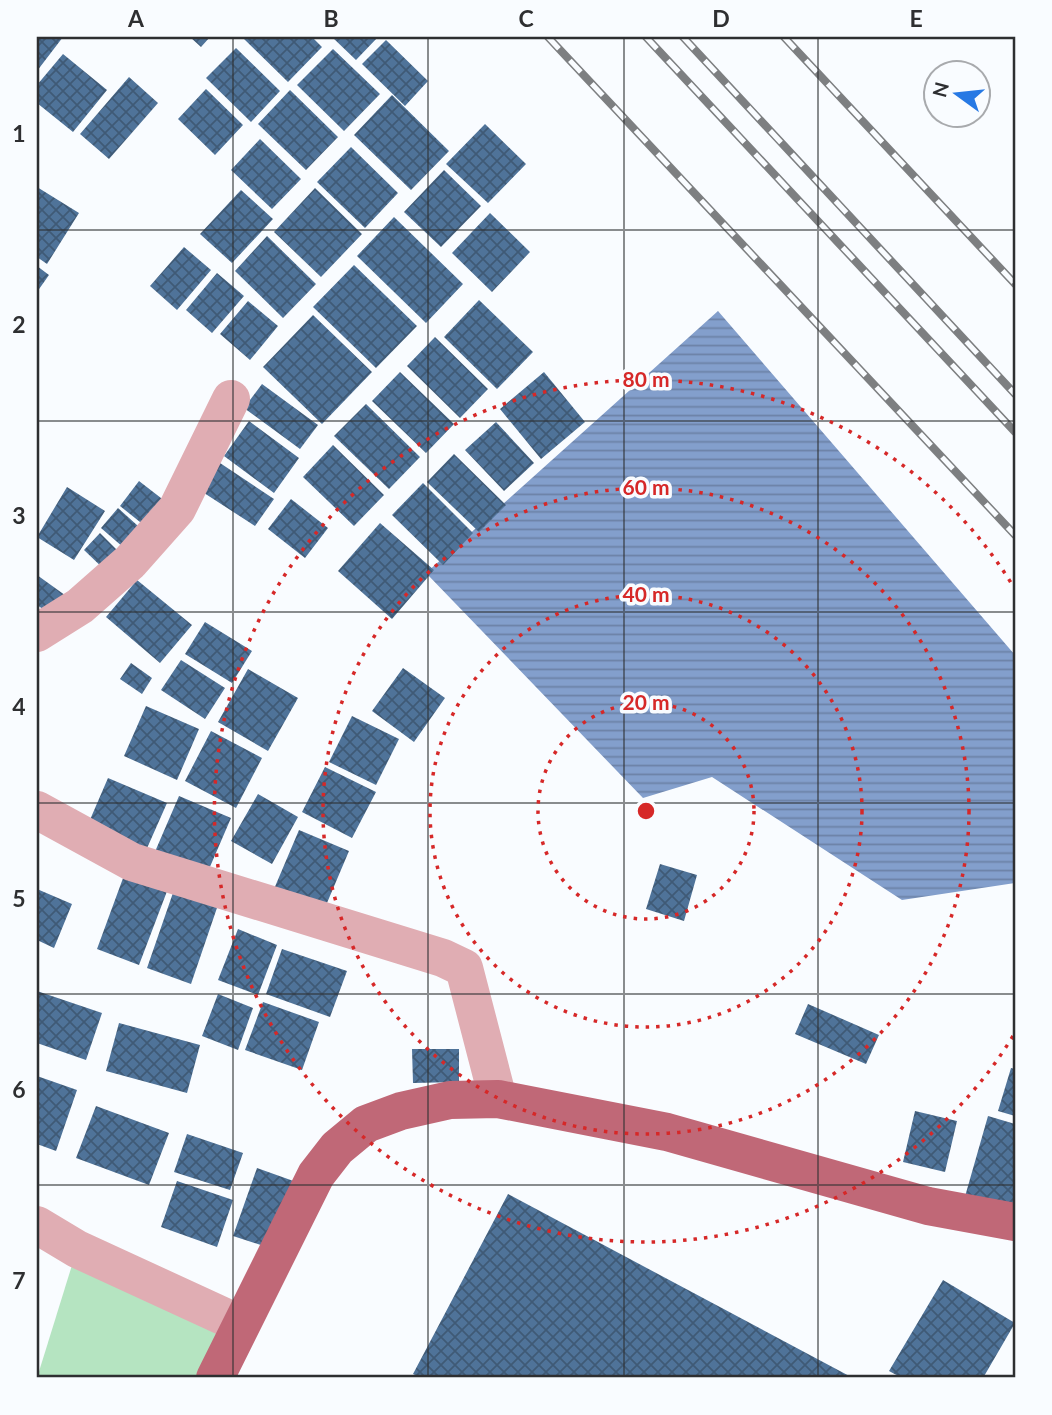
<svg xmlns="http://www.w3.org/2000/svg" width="1052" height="1415" viewBox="0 0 1052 1415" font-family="Lato,sans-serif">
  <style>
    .green { fill: #b5e4c1 }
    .water { fill: url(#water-rules) }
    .building { fill: url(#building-cross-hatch) }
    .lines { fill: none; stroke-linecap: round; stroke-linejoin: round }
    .minor { stroke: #e0adb3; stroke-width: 38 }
    .major { stroke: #c06877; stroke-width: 38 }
    .rail-casing { stroke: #7d7f81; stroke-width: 8 }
    .rail { stroke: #f9fcff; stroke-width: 5; stroke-dasharray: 16; stroke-linecap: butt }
    .grid { fill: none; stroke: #2e2f31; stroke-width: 2; stroke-opacity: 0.55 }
    .ring { fill: none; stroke: #d62828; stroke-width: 3.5; stroke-dasharray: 3.5 7 }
    .centre { fill: #d62828; stroke: #f9fcff; stroke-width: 3.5 }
    .ring-label { font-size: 21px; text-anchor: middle; font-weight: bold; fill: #d62828; stroke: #f9fcff; stroke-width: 7; stroke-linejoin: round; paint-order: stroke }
    .neatline { fill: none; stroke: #2e2f31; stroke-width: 2.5 }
    .grid-label { font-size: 23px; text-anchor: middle; font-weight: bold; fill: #2e2f31 }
  </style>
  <defs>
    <pattern id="water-rules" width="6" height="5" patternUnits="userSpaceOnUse" patternTransform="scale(1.75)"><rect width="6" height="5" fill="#839fcc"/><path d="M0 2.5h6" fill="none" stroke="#6c82a6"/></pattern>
    <pattern id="building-cross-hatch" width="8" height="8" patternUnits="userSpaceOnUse" patternTransform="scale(1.75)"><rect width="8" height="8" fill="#4f7399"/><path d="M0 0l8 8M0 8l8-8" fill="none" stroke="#3f5a76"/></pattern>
  </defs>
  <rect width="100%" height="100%" fill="#f9fcff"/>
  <path class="green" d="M 77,1249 L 226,1328 L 203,1378 L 37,1378 Z"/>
  <path class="water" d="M 718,311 L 1015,655 L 1015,883 L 902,900 L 712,777 L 643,798 L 426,573 Z"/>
  <path class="building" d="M 37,37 L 63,37 L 37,71 Z
    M 190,37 L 210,37 L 201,47 Z
    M 246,37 L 312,37 L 322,47 L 288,82 L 244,39 Z
    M 332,37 L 378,37 L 356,60 Z
    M 386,40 L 428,81 L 405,106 L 362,64 Z
    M 236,48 L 280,91 L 251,122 L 206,78 Z
    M 333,49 L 380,94 L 344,131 L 297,85 Z
    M 63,54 L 107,90 L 73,132 L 37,103 L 37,85 Z
    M 129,77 L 158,103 L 109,159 L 80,134 Z
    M 206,89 L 243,125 L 215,155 L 178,119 Z
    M 290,90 L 338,137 L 306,170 L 258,124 Z
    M 392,95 L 449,151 L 411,190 L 354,135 Z
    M 485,124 L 526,164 L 488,203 L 446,164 Z
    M 260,139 L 301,179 L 272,209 L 231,170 Z
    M 351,147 L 398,193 L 365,228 L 317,182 Z
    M 444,170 L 481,206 L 441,247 L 404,212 Z
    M 37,187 L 79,213 L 47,264 L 37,257 Z
    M 315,188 L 362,234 L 321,277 L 274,232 Z
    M 241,190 L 273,219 L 232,263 L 200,234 Z
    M 490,213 L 530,252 L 492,292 L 452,253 Z
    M 394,217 L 463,284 L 426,323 L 357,256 Z
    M 267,236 L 316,284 L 283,318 L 235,271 Z
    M 184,247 L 211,270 L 177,310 L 150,286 Z
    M 354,265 L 417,326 L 376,368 L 313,307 Z
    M 37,266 L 49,275 L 37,292 Z
    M 217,273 L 244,296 L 212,333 L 186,310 Z
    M 479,300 L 533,352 L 497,389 L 444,337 Z
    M 248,301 L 278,326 L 250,360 L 220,334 Z
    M 313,315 L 372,372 L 322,424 L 263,367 Z
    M 435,337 L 488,389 L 460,418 L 407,366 Z
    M 400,372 L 454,424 L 426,453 L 372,401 Z
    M 544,372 L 585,422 L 541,459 L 500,409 Z
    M 262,384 L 318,425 L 300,449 L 244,408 Z
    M 366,404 L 420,457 L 389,489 L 334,436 Z
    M 249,421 L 299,458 L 274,493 L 224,456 Z
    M 496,422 L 534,463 L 504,491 L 465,450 Z
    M 333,445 L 384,495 L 354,526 L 303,477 Z
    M 454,454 L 506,505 L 479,532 L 427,482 Z
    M 220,463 L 274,499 L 255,526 L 201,491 Z
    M 139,481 L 170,505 L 150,530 L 120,506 Z
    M 423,483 L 473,533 L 443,565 L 392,515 Z
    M 67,487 L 105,511 L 74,560 L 37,537 Z
    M 291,499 L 328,528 L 305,558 L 268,529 Z
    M 118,508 L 148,535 L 131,554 L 101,528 Z
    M 380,523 L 434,570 L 392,619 L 338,571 Z
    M 100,533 L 124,557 L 108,573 L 84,550 Z
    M 37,575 L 69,598 L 56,618 L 37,605 Z
    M 137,580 L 192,625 L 160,663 L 106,617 Z
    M 205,622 L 252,651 L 232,683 L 185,654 Z
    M 181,660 L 225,688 L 205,719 L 161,690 Z
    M 131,663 L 152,678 L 142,694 L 120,679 Z
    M 403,668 L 445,698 L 414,742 L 372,711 Z
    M 248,669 L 298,698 L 268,751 L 218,722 Z
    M 146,706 L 199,729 L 177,780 L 124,756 Z
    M 352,716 L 399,739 L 376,785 L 329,762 Z
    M 211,731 L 262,758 L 236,808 L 185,781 Z
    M 325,767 L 376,792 L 352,838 L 302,812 Z
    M 108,778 L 167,803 L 144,855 L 86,829 Z
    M 258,794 L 298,817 L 272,864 L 231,841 Z
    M 179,796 L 231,818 L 206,876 L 154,854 Z
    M 299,830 L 349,851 L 324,910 L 274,889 Z
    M 660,864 L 697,875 L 684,921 L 646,909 Z
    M 126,870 L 169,886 L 139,965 L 97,949 Z
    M 175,887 L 219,902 L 191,984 L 147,968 Z
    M 37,889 L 72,904 L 54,948 L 37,940 Z
    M 238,929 L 277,945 L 258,995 L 218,980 Z
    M 282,949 L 347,971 L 330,1017 L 266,994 Z
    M 37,991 L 102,1013 L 86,1060 L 37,1043 Z
    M 218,994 L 253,1008 L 238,1050 L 202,1036 Z
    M 263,1002 L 319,1022 L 302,1070 L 245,1050 Z
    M 808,1004 L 879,1035 L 866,1064 L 795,1034 Z
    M 119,1023 L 200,1045 L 187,1093 L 106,1071 Z
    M 412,1049 L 459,1049 L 459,1082 L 413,1083 Z
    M 1011,1068 L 1015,1069 L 1015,1116 L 998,1111 Z
    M 37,1076 L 77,1090 L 56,1151 L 37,1144 Z
    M 96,1106 L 169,1133 L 149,1185 L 76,1158 Z
    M 915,1111 L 957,1121 L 945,1172 L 903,1162 Z
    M 988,1116 L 1015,1124 L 1015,1215 L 964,1200 Z
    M 187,1134 L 243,1153 L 230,1190 L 174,1172 Z
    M 257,1168 L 299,1183 L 276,1250 L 233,1236 Z
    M 177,1181 L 233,1200 L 217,1247 L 161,1227 Z
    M 508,1194 L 853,1378 L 421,1378 L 413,1374 Z
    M 943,1280 L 1015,1323 L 983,1378 L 902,1378 L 889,1371 Z"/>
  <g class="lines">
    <path class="minor" d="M 37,633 L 80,606 L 130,562 L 177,509 L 231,399
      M 37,810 L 132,862 L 443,958 L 464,968 L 498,1099
      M 37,1225 L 77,1249 L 240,1324"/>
    <path class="major" d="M 215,1378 L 316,1175 L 337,1148 L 366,1124 L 401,1111 L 450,1100 L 498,1099 L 667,1132 L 928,1206 L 1015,1222"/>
    <g class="rail-casing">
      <path id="rail" d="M 548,37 L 1015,535
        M 646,37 L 1015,432
        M 683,37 L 1015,394
        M 784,37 L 1015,284"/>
    </g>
    <use href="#rail" class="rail"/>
  </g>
  <path class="grid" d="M 233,37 L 233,1378M 428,37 L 428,1378M 624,37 L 624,1378M 818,37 L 818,1378M 37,230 L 1015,230M 37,421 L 1015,421M 37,612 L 1015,612M 37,803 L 1015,803M 37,994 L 1015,994M 37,1185 L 1015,1185"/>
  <g class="ring">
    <circle cx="646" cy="811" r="108"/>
    <circle cx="646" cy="811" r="216"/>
    <circle cx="646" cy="811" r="323"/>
    <path d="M1013 1036A431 431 0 1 1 1013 586"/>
  </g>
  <circle cx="646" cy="811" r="10" class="centre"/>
  <g class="ring-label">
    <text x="646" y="387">80 m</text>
    <text x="646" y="495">60 m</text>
    <text x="646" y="602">40 m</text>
    <text x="646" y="710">20 m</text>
  </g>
  <rect width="1052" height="1415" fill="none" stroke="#f9fcff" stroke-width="77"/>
  <g transform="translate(957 94) rotate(285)"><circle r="33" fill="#f9fcff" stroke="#a8aaad" stroke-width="2"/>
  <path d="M0-5L12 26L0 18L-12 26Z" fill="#2779e4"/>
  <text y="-10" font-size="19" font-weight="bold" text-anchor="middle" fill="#2e2f31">N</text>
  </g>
  <rect x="38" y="38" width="976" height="1338" class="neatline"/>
  <g class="grid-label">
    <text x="136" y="27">A</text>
    <text x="331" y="27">B</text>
    <text x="526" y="27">C</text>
    <text x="721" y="27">D</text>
    <text x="916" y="27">E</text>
    <text x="19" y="142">1</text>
    <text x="19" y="333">2</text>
    <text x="19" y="524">3</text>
    <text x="19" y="715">4</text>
    <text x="19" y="907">5</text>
    <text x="19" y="1098">6</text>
    <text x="19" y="1289">7</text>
  </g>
</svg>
